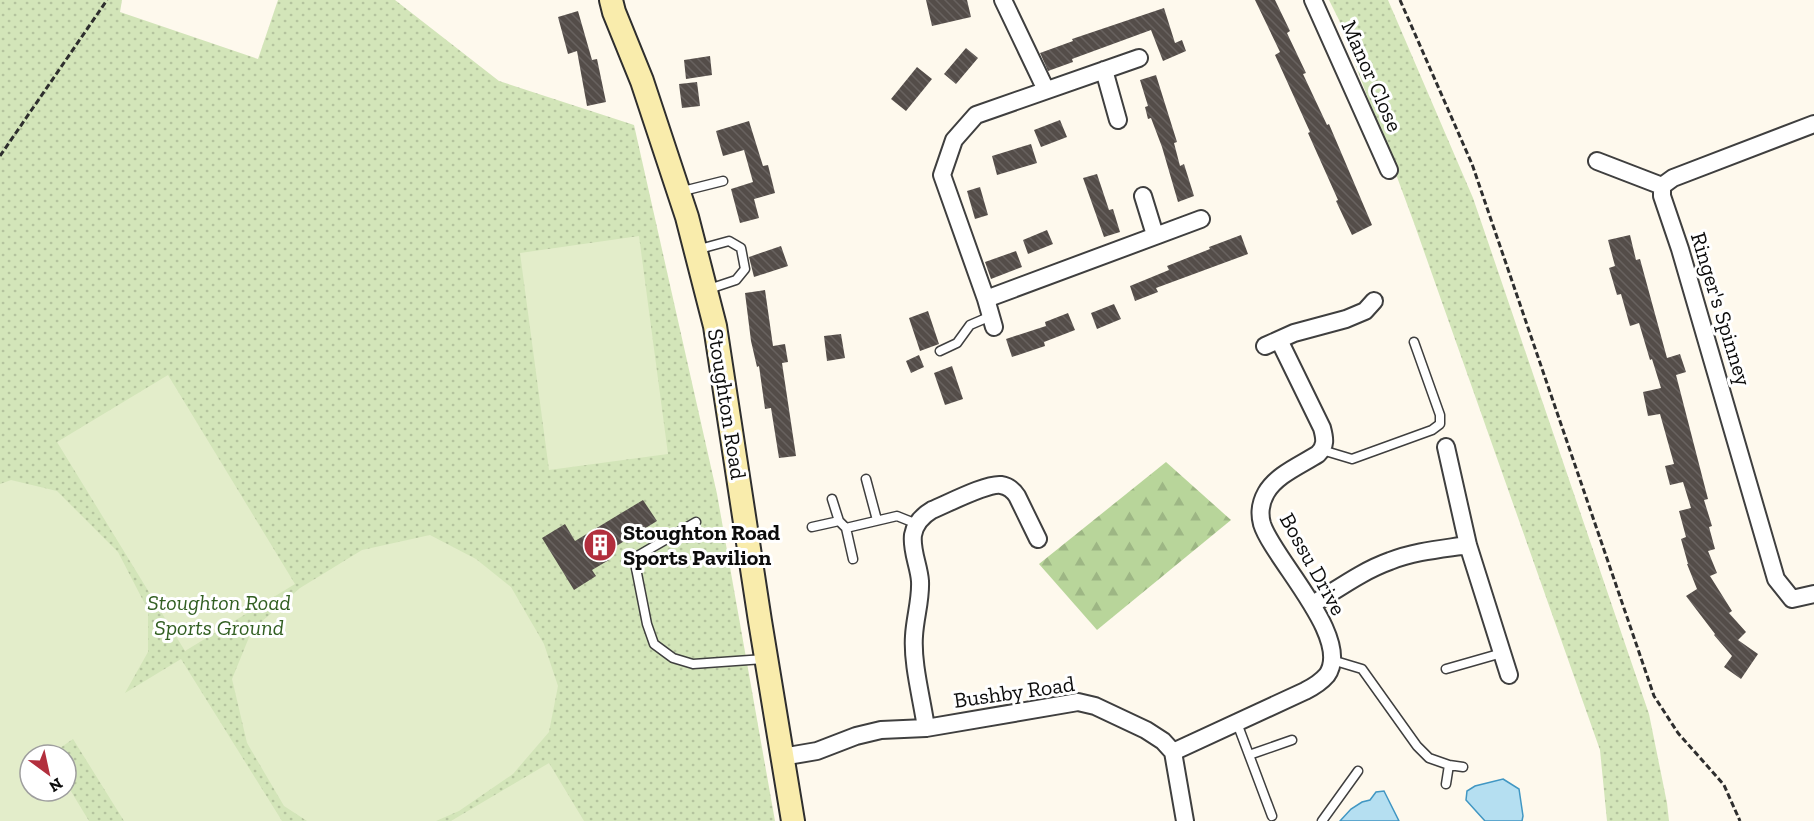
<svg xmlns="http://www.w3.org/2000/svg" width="1814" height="821" viewBox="0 0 1814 821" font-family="'Zilla Slab',serif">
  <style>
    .green { fill: url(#green-dots); fill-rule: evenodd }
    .forest { fill: url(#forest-firs) }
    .pitch { fill: #e3edca }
    .water { fill: #b5dff1; stroke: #4197c3; stroke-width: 1.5 }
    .building { fill: url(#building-back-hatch) }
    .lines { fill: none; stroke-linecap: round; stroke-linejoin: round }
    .service-casing { stroke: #3f3f3f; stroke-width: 11 }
    .minor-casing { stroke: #3f3f3f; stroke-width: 20 }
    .secondary-casing { stroke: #2e2e2e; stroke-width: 26 }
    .path { stroke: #2e2e2e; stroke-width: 3; stroke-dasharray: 6 3; stroke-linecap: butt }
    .service { stroke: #fff; stroke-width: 8 }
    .minor { stroke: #fff; stroke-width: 16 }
    .secondary { stroke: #f9ecac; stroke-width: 22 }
    .labels { text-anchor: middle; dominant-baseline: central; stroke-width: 6; stroke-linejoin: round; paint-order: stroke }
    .street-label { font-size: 22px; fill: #0c0c0c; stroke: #fff }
    .poi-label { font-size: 22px; font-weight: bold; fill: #0c0c0c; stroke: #fff; text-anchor: start }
    .park-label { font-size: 22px; font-style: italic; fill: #325f22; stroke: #fff }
  </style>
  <defs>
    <pattern id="green-dots" width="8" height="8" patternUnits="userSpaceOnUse" patternTransform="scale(1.5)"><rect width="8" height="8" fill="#d3e5b9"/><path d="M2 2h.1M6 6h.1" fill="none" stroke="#b4c39e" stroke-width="1.8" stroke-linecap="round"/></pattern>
    <pattern id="forest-firs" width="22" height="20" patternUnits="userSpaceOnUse" patternTransform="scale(1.5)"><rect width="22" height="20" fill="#b8d59a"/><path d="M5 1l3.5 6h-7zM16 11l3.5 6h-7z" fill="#9db684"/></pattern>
    <pattern id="building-back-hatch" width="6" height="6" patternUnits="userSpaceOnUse" patternTransform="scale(1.5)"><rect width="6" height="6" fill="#544d49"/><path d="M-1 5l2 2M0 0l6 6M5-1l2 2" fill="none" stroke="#68625f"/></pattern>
  </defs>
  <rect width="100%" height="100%" fill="#fef9ed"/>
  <path class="green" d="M 0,0 L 122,0 L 120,12 L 258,59 L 278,0 L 395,0 L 499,81 L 634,125 L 717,494 L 775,821 L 0,821 ZM 30,755 L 66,755 L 66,791 L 30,791 Z
    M 1329,0 L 1388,0 L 1473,198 L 1649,714 L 1667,803 L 1669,821 L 1607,821 L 1600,750 L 1414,223 L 1339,20 Z"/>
  <path class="forest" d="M 1166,462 L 1231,520 L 1097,630 L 1039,564 Z"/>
  <path class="pitch" d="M 639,236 L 668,454 L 549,470 L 520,253 Z
    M 168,375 L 295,584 L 185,651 L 57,442 Z
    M 11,480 L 57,491 L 118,552 L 148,610 L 148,652 L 125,693 L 181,659 L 282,821 L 124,821 L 73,739 L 50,755 L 30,755 L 30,791 L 66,791 L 66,783 L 89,821 L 0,821 L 0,484 Z
    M 430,535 L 476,559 L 511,587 L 544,644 L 558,686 L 549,732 L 513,774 L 459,811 L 436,821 L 307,821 L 284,806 L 247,743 L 232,679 L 252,630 L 300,588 L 362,550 Z
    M 549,763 L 584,821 L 451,821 Z"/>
  <path class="water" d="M 1503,779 L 1519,789 L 1523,816 L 1522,821 L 1485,821 L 1466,800 L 1467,791 L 1475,786 Z
    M 1384,791 L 1399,821 L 1340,821 L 1351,809 L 1362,802 L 1370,800 L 1376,792 Z"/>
  <path class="building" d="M 926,0 L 967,0 L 971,17 L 932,26 Z
    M 1255,0 L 1275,0 L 1290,31 L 1287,33 L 1306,73 L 1303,74 L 1327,125 L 1329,124 L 1372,225 L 1352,235 L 1336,201 L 1338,200 L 1308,133 L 1310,132 L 1275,55 L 1280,52 Z
    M 1164,8 L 1175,43 L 1182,40 L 1186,51 L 1163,61 L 1151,30 L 1072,59 L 1073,62 L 1048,71 L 1041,55 L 1040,53 L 1073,41 L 1072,39 Z
    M 578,11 L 592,60 L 597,59 L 606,102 L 587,106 L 577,51 L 568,54 L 558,17 Z
    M 966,48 L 978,58 L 956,84 L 944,74 Z
    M 710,56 L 712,75 L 686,79 L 684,60 Z
    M 917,67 L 932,79 L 906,111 L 891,99 Z
    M 1156,75 L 1177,142 L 1174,143 L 1180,166 L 1184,164 L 1194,196 L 1178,202 L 1162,147 L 1151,118 L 1148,119 L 1145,107 L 1148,106 L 1140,80 Z
    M 697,82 L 700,106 L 682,108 L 679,84 Z
    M 1060,120 L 1067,137 L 1041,147 L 1034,130 Z
    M 749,121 L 763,166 L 768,165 L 775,193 L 754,199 L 759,218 L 740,223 L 731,189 L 753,182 L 744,150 L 723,156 L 716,131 Z
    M 1031,144 L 1037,163 L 997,175 L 992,156 Z
    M 1097,174 L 1109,210 L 1113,209 L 1120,232 L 1104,237 L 1083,178 Z
    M 980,187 L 988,215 L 975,219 L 967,191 Z
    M 1047,230 L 1053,244 L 1028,254 L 1023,240 Z
    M 1241,235 L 1248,254 L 1156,288 L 1158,292 L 1135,301 L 1130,286 L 1169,270 L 1167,266 L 1210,249 L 1209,247 Z
    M 1630,235 L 1636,260 L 1640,259 L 1667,358 L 1680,354 L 1686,372 L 1676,375 L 1708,499 L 1704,500 L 1712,526 L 1709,527 L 1715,549 L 1708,551 L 1717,573 L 1710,576 L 1732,611 L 1729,613 L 1746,632 L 1738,640 L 1758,654 L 1741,679 L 1724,667 L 1732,656 L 1714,635 L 1715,634 L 1686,596 L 1697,589 L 1687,564 L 1688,564 L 1681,539 L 1686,537 L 1679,511 L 1691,508 L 1683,482 L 1670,485 L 1665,466 L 1674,464 L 1660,414 L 1648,416 L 1643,392 L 1661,388 L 1652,359 L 1650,360 L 1639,323 L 1630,326 L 1621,294 L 1617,295 L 1609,268 L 1615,266 L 1608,240 Z
    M 781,246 L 788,266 L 754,277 L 749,257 Z
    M 1016,251 L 1022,267 L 991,279 L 985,262 Z
    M 765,290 L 773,346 L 785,344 L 788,362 L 782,363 L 796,456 L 779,458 L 771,408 L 765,409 L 759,366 L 757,367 L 751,341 L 745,293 Z
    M 1114,304 L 1121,319 L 1097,329 L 1091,313 Z
    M 928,311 L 939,344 L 920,351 L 909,318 Z
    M 1068,313 L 1075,330 L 1044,342 L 1045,346 L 1012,357 L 1006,339 L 1046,326 L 1045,322 Z
    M 841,334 L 845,358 L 827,361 L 824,336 Z
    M 919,355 L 924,367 L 911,373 L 906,361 Z
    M 952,366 L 963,399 L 945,405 L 934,373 Z
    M 643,500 L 657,521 L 605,553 L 609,560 L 592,570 L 596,576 L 574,590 L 542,538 L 565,524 L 575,541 Z"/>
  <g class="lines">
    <g class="service-casing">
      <path id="service" d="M 679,192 L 723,181
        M 696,250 L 729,241 L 741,248 L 745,269 L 736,280 L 706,290
        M 940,351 L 957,343 L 970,325 L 991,316
        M 1322,450 L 1352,459 L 1432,430 L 1440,424 L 1440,415 L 1414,342
        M 866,479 L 877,520
        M 832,499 L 839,521
        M 696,522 L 634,558 L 647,624 L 654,644 L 673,658 L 693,664 L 764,659
        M 812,527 L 839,521 L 846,528
        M 853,559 L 846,528 L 897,516 L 917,524
        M 1332,660 L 1362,669 L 1417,746 L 1429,758 L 1449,765 L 1463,767
        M 1446,669 L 1502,653
        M 1237,723 L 1272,816
        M 1249,755 L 1292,740
        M 1446,784 L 1449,765
        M 1322,821 L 1358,771"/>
    </g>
    <g class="minor-casing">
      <path id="minor" d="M 1003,0 L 1046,90
        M 1313,0 L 1389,170
        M 1104,70 L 1118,120
        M 1814,124 L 1673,178 L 1662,186 L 1662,196 L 1680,249 L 1776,579 L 1792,599 L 1814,594
        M 1597,161 L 1662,186
        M 1143,196 L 1155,235
        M 986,299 L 1201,219
        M 994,327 L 986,299 L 942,175 L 954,140 L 976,115 L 1139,58
        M 1265,346 L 1294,333 L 1346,319 L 1365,311 L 1374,301
        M 1446,447 L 1468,545 L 1509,675
        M 1313,604 C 1338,589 1362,571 1390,561 C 1415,551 1442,549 1468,545
        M 926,728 C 922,699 912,664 914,636 C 915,617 921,600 920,581 C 919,566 911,550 913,535 C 915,524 922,516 932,510 C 947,504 987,483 1001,485 C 1008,486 1013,490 1017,496 L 1038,539
        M 1173,752 L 1305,691 C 1313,687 1321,682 1327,675 C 1353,638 1273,559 1262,524 C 1259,513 1261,502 1266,493 C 1276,475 1301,465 1318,454 C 1326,446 1325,439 1322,428 L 1279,340
        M 782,757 L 817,751 L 856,736 L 881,730 L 926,728 L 1078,702 L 1095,706 L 1146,730 L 1163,741 L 1173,752 L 1185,821"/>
    </g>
    <g class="secondary-casing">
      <path id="secondary" d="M 611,0 L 614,12 L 642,81 L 687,217 L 715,326 L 760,621 L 793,821"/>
    </g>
    <path class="path" d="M 1400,0 L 1472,164 L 1654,696 L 1678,733 L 1724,785 L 1740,821
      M 0,156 L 107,0"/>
    <use href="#service" class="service"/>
    <use href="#minor" class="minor"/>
    <use href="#secondary" class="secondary"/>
  </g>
  <defs>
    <g id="building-disc" transform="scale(1.725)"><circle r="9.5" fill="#b22f3d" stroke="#fff"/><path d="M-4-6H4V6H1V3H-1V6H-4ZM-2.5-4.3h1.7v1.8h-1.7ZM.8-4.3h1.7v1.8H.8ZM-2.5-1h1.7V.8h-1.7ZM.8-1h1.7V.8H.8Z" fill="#fff"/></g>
  </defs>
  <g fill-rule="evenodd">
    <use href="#building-disc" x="600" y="545"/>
  </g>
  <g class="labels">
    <g class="street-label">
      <text transform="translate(1372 76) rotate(66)">Manor Close</text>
      <text transform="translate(1721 309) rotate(73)">Ringer's Spinney</text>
      <text transform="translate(727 404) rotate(81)">Stoughton Road</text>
      <text transform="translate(1313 564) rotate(61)">Bossu Drive</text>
      <text transform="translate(1014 692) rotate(-8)">Bushby Road</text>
    </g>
    <g class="poi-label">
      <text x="623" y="532">Stoughton Road<tspan x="623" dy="25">Sports Pavilion</tspan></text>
    </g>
    <g class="park-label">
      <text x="219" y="602">Stoughton Road<tspan x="219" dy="25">Sports Ground</tspan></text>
    </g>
  </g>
  <g transform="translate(48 773) rotate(147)"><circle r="28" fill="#ffffff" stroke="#9e9e9e" stroke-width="1.5"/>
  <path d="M0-4.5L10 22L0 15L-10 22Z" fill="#b22f3d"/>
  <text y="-9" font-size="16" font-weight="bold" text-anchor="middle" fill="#0c0c0c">N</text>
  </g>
</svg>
